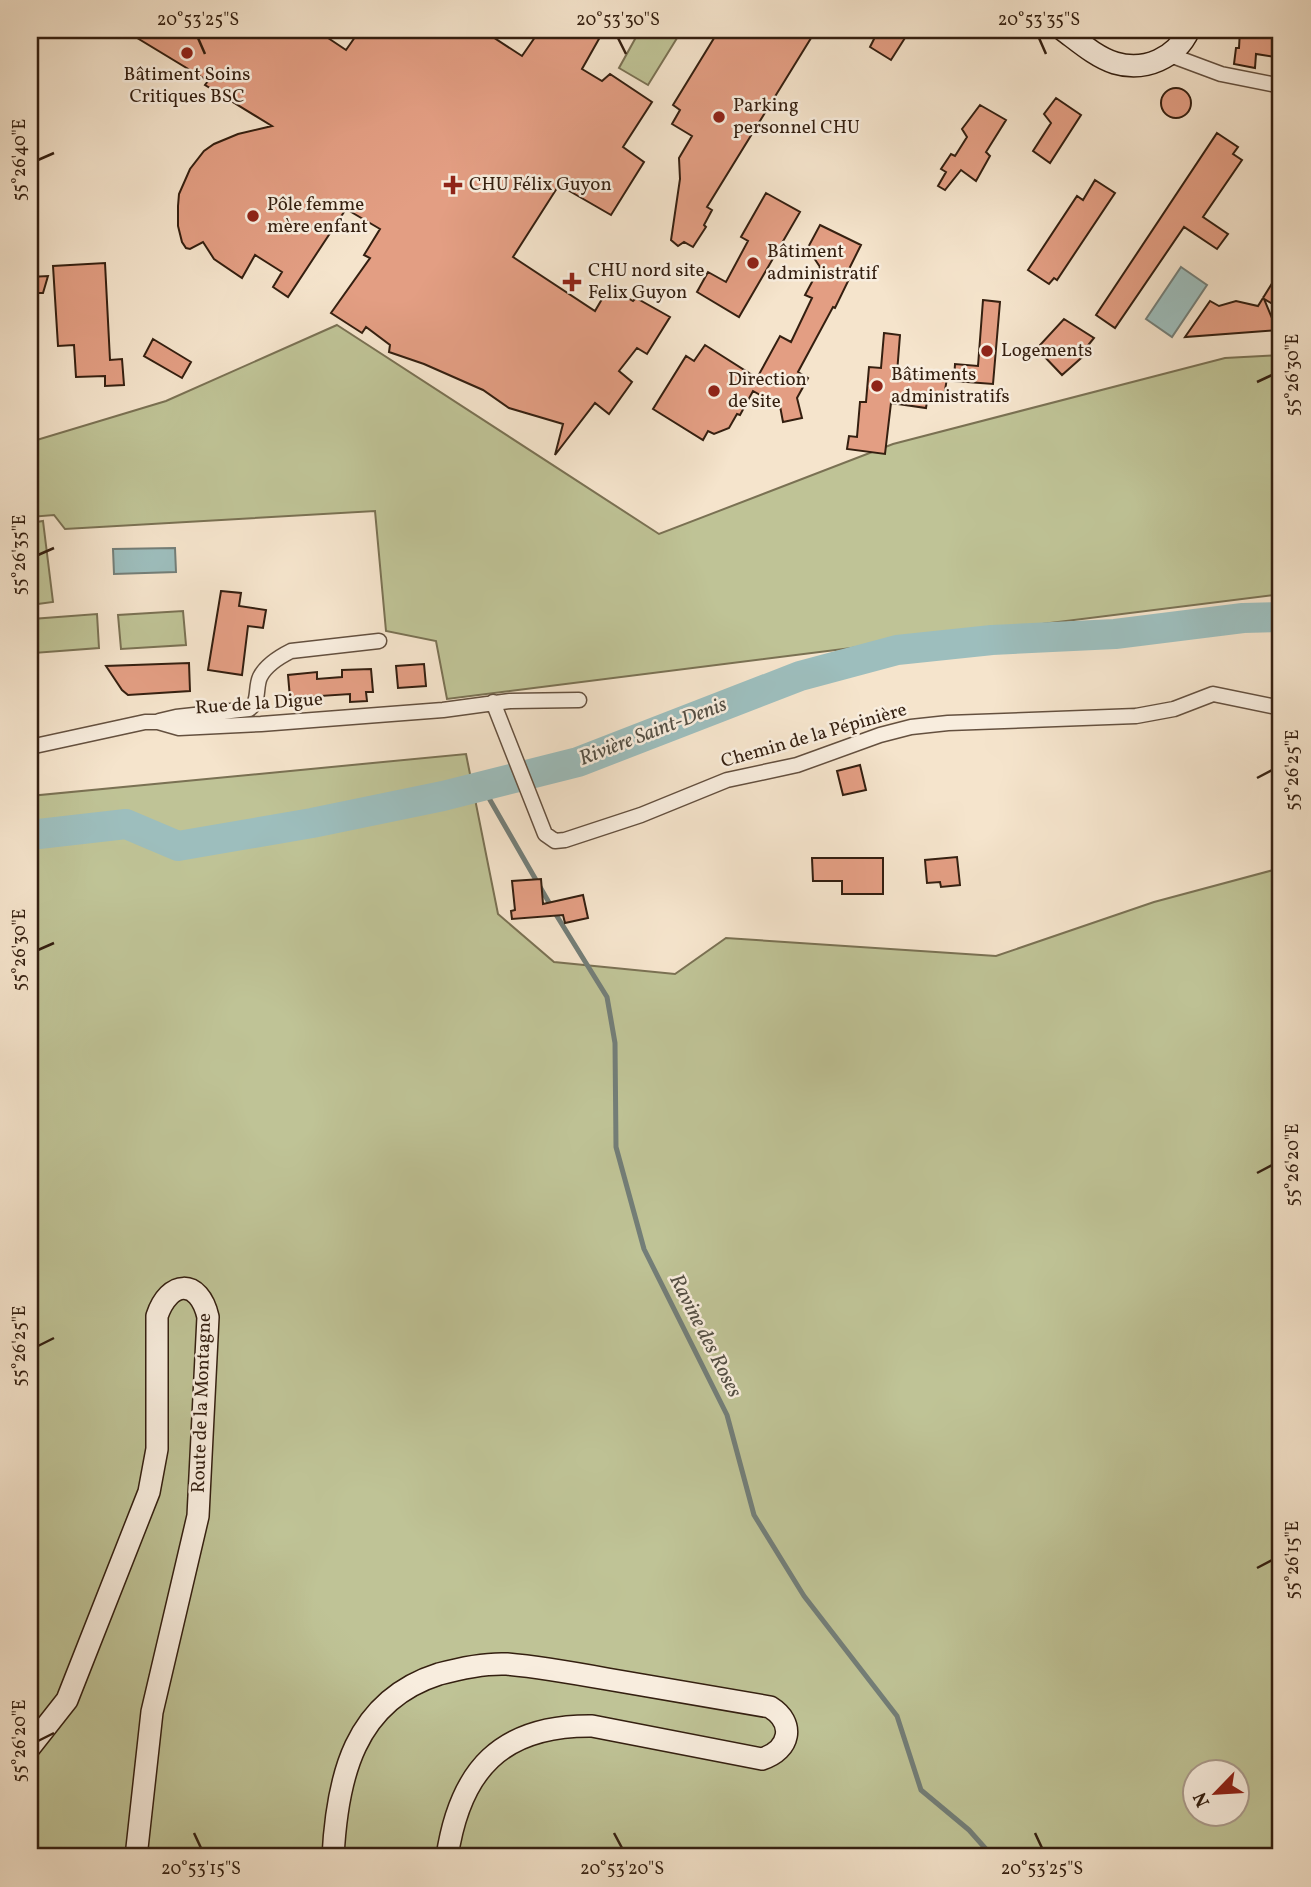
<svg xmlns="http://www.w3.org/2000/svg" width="1311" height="1887" viewBox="0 0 1311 1887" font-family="Vollkorn,serif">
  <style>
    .green { fill: #bfc396; stroke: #7a7153; stroke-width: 2; fill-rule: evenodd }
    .water { fill: #9dbebd; stroke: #737e78; stroke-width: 2 }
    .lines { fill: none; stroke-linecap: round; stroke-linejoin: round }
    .stream { stroke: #737e78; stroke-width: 5 }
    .river { stroke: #9dbebd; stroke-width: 30 }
    .building { fill: #e39e83; stroke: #341f10; stroke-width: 2 }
    .street-casing { stroke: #64503f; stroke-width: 17 }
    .secondary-casing { stroke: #341f10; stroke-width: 24 }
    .street { stroke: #f8edde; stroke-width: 14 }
    .secondary { stroke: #f8edde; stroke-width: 21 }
    .ticks { fill: none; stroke: #341f10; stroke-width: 2.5 }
    .poi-dot { fill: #8f2418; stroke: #f8edde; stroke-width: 2.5 }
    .labels { text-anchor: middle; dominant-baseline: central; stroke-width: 5; stroke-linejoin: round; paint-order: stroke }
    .poi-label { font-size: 19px; fill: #341f10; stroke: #f8edde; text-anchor: start }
    .street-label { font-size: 19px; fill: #341f10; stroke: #f8edde }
    .water-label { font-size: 21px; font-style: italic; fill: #544f44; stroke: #f8edde }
    .neatline { fill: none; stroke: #341f10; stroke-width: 2.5 }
    .ticks-label { font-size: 18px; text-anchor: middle; fill: #341f10 }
  </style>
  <rect width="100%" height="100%" fill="#f5e4cc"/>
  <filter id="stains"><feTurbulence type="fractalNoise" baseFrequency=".00286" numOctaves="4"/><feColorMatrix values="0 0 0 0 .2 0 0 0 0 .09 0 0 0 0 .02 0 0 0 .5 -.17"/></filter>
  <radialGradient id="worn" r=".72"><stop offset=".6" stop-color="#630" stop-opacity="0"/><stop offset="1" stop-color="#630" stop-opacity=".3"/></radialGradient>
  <path class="green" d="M 640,30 L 682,30 L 648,85 L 619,68 Z
    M 337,325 L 659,534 L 893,444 L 1225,358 L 1281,355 L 1281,594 L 447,699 L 436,641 L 386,631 L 375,511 L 65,529 L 54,515 L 30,517 L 30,442 L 166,401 Z
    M 43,521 L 53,602 L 30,605 L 30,523 Z
    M 183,611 L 186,645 L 121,649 L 118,615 Z
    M 97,614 L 99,648 L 34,653 L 32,619 Z
    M 466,754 L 498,914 L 554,962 L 675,974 L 726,938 L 996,956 L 1154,902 L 1281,868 L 1281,1857 L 30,1857 L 30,796 ZM 1196,1772 L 1238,1772 L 1238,1814 L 1196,1814 Z"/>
  <path class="water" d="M 1181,267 L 1207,285 L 1172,337 L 1146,319 Z
    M 175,548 L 176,572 L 114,574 L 113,549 Z"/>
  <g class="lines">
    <path class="stream" d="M 482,786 L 555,913 L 607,997 L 615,1043 L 616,1147 L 644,1249 L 727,1415 L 754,1515 L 804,1596 L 897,1716 L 921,1790 L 969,1830 L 993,1857"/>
    <path class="river" d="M 30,835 L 126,824 L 178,846 L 312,823 L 443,796 L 578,762 L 800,676 L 897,650 L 992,640 L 1115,634 L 1243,618 L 1281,617"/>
  </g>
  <path class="building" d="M 124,30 L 316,30 L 346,50 L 360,30 L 482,30 L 522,56 L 540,30 L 604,30 L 582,69 L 602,81 L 610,74 L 652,102 L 623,147 L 644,162 L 611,215 L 559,185 L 513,257 L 595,311 L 609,287 L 633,301 L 636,298 L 670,317 L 647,354 L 637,348 L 619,371 L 632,382 L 609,414 L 595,403 L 555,455 L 563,424 L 509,408 L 483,390 L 424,364 L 389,352 L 390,345 L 366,327 L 362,333 L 331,313 L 370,258 L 364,255 L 380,229 L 346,209 L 288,297 L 273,287 L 282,272 L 255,255 L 242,278 L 214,259 L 203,242 L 190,249 L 186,248 L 182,242 L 178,226 L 178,206 L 179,194 L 190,169 L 204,151 L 214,144 L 238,134 L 272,126 L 205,85 L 208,81 Z
    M 719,30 L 816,30 L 707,207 L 712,210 L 704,225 L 706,227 L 693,247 L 684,242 L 678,246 L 671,240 L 680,179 L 679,158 L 692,136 L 672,124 L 680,110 L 673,105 Z
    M 890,30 L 910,30 L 891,60 L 870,47 L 878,31 L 888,32 Z
    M 1240,30 L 1281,30 L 1281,58 L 1256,54 L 1255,68 L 1234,64 L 1236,48 L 1239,48 Z
    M1161 103a15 15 0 1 1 30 0a15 15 0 1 1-30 0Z
    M 1056,98 L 1081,115 L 1050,163 L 1033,151 L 1051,123 L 1044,114 Z
    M 980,105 L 1006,120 L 986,152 L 990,156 L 976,181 L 961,170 L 945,190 L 938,186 L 946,172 L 941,169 L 951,154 L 955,156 L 967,137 L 962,129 Z
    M 1217,133 L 1238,147 L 1233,154 L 1242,160 L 1203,217 L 1228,234 L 1217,249 L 1184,227 L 1115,328 L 1096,315 Z
    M 1095,180 L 1115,193 L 1057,280 L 1054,278 L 1049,284 L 1028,270 L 1077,196 L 1083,200 Z
    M 766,193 L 800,212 L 739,317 L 697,292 L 708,272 L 726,282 L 748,241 L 741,237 Z
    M 820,225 L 861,245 L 849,269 L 853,271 L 835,308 L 833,307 L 798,372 L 808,378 L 797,398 L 802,418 L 783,422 L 780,406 L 753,391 L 740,415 L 737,414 L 729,428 L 714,434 L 708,431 L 703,440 L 653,409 L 686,356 L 694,361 L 705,345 L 757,378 L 780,336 L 791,342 L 812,298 L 805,295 L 820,267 L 814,258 L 805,253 Z
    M 105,263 L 110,360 L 122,359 L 124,385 L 105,386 L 105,376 L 76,377 L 74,345 L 58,346 L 53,266 Z
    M 1281,269 L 1281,309 L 1264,299 L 1277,330 L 1185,337 L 1210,301 L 1219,306 L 1236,301 L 1258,306 Z
    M 48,276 L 43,293 L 30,293 L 30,277 Z
    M 983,300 L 1000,302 L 993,384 L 954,381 L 955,364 L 978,366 Z
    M 1064,319 L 1094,338 L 1085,349 L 1088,352 L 1062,375 L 1041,353 L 1040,345 Z
    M 884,333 L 900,335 L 897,373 L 947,378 L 944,397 L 928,395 L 926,408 L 891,403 L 885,454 L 847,449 L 849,436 L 857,437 L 860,402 L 866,402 L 869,367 L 881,368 Z
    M 153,339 L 191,362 L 182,378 L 144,356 Z
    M 221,591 L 241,593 L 239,606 L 266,610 L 263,628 L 248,626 L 242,675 L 208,670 Z
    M 189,663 L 190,691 L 128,695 L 122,690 L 106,666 Z
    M 424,664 L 426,686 L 398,688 L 396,666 Z
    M 371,669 L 373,692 L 366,692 L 367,701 L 350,702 L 350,694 L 290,698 L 288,675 L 317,672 L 317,679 L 342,677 L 342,670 Z
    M 860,765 L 866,790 L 843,795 L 837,771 Z
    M 957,857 L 960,885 L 941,887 L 940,882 L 927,883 L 925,860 Z
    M 812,858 L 883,858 L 883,894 L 842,894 L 842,881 L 813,881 Z
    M 541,879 L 543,904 L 583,895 L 588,918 L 565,923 L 563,915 L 512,919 L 511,911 L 515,910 L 512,881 Z"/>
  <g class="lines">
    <g class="street-casing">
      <path id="street" d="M 1170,55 L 1221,74 L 1281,86
        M 493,702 L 545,834 L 555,841 L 565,840 L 641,815 L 727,780 L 797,765 L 880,735 L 911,727 L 948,723 L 1136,716 L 1174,709 L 1213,694 L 1281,708
        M 159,721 L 176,717 L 249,709 C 260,702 255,688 260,677 C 266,665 279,657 291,651 L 379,641
        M 30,747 L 145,722 L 158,722 L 179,728 L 261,724 L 443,710 L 510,701 L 579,700"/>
    </g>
    <g class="secondary-casing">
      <path id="secondary" d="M 1063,30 C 1078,41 1096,57 1115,63 C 1145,72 1176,58 1189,30
        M 30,1747 L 67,1700 L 149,1492 L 157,1449 L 157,1316 C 169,1280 199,1278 208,1317 L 198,1516 L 152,1712 L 136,1857
        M 333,1857 C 337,1778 354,1701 439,1674 C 461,1668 485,1663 507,1664 C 541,1667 574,1673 607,1679 C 662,1688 716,1698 770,1707 C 796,1723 790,1750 762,1759 L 592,1726 C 501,1725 460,1770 447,1857"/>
    </g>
    <use href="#street" class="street"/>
    <use href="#secondary" class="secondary"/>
  </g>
  <path class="ticks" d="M 198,38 L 205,54M 618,38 L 626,54M 1039,38 L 1046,54M 38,160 L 54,153M 1257,382 L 1272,375M 38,555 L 54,548M 1257,778 L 1272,770M 38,950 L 54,943M 1257,1173 L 1272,1165M 38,1346 L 54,1338M 1257,1568 L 1272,1560M 38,1741 L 54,1733M 194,1833 L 201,1848M 614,1833 L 622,1848M 1035,1833 L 1042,1848"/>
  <g class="poi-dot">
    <circle cx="187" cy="53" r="7"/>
    <circle cx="719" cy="117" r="7"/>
    <path d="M449.5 174.5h7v7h7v7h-7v7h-7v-7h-7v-7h7z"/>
    <circle cx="253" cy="216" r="7"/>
    <circle cx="753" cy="263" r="7"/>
    <path d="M568.5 271.5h7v7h7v7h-7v7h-7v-7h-7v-7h7z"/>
    <circle cx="987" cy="351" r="7"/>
    <circle cx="877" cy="386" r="7"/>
    <circle cx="714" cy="391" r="7"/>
  </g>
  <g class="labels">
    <g class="poi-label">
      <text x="187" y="75" text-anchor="middle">Bâtiment Soins<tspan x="187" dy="22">Critiques BSC</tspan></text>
      <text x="733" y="106">Parking<tspan x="733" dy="22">personnel CHU</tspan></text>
      <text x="469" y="185">CHU Félix Guyon</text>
      <text x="267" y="205">Pôle femme<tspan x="267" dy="22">mère enfant</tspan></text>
      <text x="767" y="252">Bâtiment<tspan x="767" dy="22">administratif</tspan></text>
      <text x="588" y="271">CHU nord site<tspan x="588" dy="22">Felix Guyon</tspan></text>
      <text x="1001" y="351">Logements</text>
      <text x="891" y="375">Bâtiments<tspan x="891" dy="22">administratifs</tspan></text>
      <text x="728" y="380">Direction<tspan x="728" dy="22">de site</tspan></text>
    </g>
    <g class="street-label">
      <text transform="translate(259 704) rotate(-4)">Rue de la Digue</text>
      <text transform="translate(814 736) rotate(-16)">Chemin de la Pépinière</text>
      <text transform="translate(202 1403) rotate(-88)">Route de la Montagne</text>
    </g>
    <g class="water-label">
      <text transform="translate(653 732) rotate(-21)">Rivière Saint-Denis</text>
      <text transform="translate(705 1336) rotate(63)">Ravine des Roses</text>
    </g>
  </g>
  <rect width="1311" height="1887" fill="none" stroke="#f5e4cc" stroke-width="77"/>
  <g transform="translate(1216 1793) rotate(245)"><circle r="33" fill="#f8edde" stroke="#aa9b8c" stroke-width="2"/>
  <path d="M0-5L12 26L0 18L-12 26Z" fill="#8f2418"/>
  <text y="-10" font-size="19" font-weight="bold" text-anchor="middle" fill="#341f10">N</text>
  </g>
  <rect x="38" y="38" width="1234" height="1810" class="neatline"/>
  <g class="ticks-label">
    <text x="198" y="25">20°53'25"S</text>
    <text x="618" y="25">20°53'30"S</text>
    <text x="1039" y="25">20°53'35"S</text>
    <text transform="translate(19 160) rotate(-90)" y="6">55°26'40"E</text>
    <text transform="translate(1292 375) rotate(-90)" y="6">55°26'30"E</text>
    <text transform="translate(19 555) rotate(-90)" y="6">55°26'35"E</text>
    <text transform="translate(1292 770) rotate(-90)" y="6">55°26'25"E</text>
    <text transform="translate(19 950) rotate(-90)" y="6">55°26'30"E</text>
    <text transform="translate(1292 1165) rotate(-90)" y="6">55°26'20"E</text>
    <text transform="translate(19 1346) rotate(-90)" y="6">55°26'25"E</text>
    <text transform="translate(1292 1560) rotate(-90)" y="6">55°26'15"E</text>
    <text transform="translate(19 1741) rotate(-90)" y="6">55°26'20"E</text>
    <text x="201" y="1874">20°53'15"S</text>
    <text x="622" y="1874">20°53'20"S</text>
    <text x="1042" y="1874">20°53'25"S</text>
  </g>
  <rect width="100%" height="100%" filter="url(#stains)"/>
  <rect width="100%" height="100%" fill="url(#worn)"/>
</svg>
